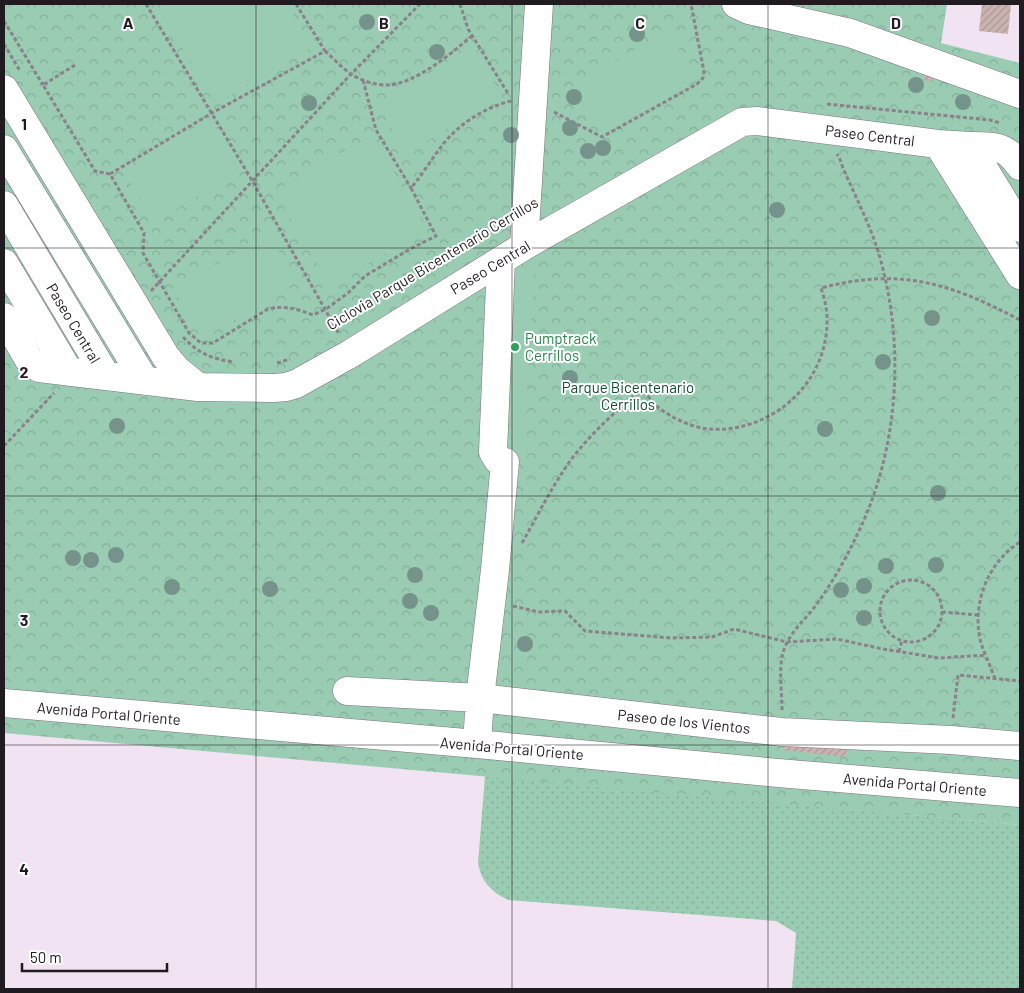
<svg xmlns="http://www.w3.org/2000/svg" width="1024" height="993" viewBox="0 0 1024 993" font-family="Barlow,sans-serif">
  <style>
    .grass { fill: url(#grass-dots) }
    .park { fill: url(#park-crowns) }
    .pitch { fill: #99ccb2 }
    .building { fill: url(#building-hatch) }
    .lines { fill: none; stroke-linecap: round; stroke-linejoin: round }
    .minor-casing { stroke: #7e707e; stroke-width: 29 }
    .path { stroke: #8b818b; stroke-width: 3; stroke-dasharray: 4 2.5; stroke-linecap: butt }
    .minor { stroke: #fff; stroke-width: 28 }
    .tree { fill: #75928b }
    .grid { fill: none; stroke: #201b20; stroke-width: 1; stroke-opacity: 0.55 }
    .leisure-dot { fill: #2e9e5b; stroke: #fff; stroke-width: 2 }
    .labels { text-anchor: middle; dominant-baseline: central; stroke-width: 4; stroke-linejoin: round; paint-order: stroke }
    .street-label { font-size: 15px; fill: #201b20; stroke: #fff }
    .leisure-label { font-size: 15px; fill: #27864d; stroke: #fff; text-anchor: start }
    .park-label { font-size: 15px; fill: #0e4f36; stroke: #fff }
    .grid-label { font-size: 16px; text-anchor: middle; font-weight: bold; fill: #201b20; stroke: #fff; stroke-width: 4; stroke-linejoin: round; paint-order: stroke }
  </style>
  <defs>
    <pattern id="grass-dots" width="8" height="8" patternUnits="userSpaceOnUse" patternTransform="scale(1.25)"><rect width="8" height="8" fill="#99ccb2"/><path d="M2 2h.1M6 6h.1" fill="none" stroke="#84af99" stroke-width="1.8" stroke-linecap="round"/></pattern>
    <pattern id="park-crowns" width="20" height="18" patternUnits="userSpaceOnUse" patternTransform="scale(1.25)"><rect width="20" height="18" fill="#99ccb2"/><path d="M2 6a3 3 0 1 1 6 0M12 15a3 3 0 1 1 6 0" fill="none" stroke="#84af99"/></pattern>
    <pattern id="building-hatch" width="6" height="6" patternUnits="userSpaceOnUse" patternTransform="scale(1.25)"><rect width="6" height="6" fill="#cab3b0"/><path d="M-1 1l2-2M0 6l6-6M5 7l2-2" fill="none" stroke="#ad9997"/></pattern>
  </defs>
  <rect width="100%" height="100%" fill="#f2e3f2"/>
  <path class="grass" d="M 485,776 L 1020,825 L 1020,989 L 792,989 L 796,933 L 776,921 L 508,900 C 491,892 481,881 478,863 Z"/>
  <path class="park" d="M 4,4 L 947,4 L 941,43 L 1020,63 L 1020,825 L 4,733 Z"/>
  <path class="pitch" d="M 169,4 L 287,4 L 312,47 L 215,104 L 160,10 Z
    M 667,30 L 697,79 L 602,136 L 573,87 Z
    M 473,47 L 502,96 L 407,153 L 378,104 Z
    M 209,118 L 241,168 L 156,222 L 124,172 Z
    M 372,135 L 427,229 L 330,286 L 275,191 Z
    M 268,233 L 297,282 L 203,339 L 174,290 Z
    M 535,266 L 522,464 L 492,462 L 504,283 Z"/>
  <path class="building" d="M 982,4 L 1011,4 L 1008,34 L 979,31 Z
    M 925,74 L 933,76 L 932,82 L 924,80 Z
    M 785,738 L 848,743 L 846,757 L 783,750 Z"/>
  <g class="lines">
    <g class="minor-casing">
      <path id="minor" d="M 736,4 L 749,10 L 850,33 L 1020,94
        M 4,89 L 166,357 L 177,370 L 198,387
        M 938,144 L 1020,275
        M 970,146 C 994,146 1006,145 1020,166
        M 4,149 L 145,381
        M 4,205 L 106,376 L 198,387 L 274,388 L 286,387 L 296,384 L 350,354 L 524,246 L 742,122 L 757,121 L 938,144 L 970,146 L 1020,228
        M 524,246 L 539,4
        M 4,263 L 69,372
        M 4,317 L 29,360 L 39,368 L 106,376
        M 347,691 L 480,698 L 782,732 L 951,740 L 1020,746
        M 4,703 L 477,744 L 778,773 L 1020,793
        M 477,744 L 480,698 L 495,570 L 505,462 L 498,460 L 493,452 L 501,260"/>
    </g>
    <path class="path" d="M 146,4 L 253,182 L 339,334
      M 296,4 L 325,51 L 212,113 L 110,174 L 144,233 L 143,253 L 189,333 L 201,343 L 213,343 L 268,309 C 285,305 297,309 313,315 L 326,309 L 348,293 L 365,276 L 410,249 L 436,236 L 411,188 C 422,175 431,160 441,147 C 457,125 485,107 511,101
      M 460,4 L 468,29 L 509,95
      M 4,21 L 43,85
      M 4,44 L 20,71
      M 325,51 C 333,58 342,68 351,74 C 360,80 377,86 388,85 C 415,84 452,53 473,35
      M 75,65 L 43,85 L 95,171 L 110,174
      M 363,80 L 376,130 L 411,188
      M 827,104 L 990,120 L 1000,123
      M 554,112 L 602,137 L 697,84 L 703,78 L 704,72 L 691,4
      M 151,291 L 351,74 L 420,4
      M 183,337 C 199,354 210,358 233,362
      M 277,363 L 290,359
      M 4,446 L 54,393
      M 522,543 C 535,520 547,496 562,473 C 581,443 608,418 635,395 C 639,393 642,392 646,395 C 651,398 654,405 659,408 C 672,418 691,427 708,429 C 772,434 829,382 827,318 C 827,308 824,297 821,288 C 900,267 950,283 1020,320
      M880 611a31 31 0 1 1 62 0a31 31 0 1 1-62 0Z
      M 513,606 L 539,612 L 565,611 L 585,631 L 671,638 L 712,637 L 734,629 L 787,642 L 837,639 L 883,649 L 939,658 L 986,655
      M 942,612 L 978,615
      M 899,652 L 902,640
      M 995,679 C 991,667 985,655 981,643 C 971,605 987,563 1020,542
      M 782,710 C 782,693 779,674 782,657 C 786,634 807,619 819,601 C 833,581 845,560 855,539 C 898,455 906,349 880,258 C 871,226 856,198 843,168 C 841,163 840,158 837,154
      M 953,718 L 958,675 L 1020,681"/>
    <use href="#minor" class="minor"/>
  </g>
  <g class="tree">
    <circle cx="367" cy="22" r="8"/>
    <circle cx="637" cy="34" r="8"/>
    <circle cx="437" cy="52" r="8"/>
    <circle cx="916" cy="85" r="8"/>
    <circle cx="574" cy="97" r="8"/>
    <circle cx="963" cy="102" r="8"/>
    <circle cx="309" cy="103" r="8"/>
    <circle cx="570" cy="128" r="8"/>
    <circle cx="511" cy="135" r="8"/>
    <circle cx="603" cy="148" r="8"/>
    <circle cx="588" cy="151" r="8"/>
    <circle cx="777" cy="210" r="8"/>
    <circle cx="932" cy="318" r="8"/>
    <circle cx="883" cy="362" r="8"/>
    <circle cx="570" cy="378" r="8"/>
    <circle cx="117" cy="426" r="8"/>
    <circle cx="825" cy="429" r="8"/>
    <circle cx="938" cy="493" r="8"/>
    <circle cx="116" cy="555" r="8"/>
    <circle cx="73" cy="558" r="8"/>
    <circle cx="91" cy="560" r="8"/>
    <circle cx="936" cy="565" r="8"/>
    <circle cx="886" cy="566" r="8"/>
    <circle cx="415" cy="575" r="8"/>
    <circle cx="864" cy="586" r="8"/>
    <circle cx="172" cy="587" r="8"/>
    <circle cx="270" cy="589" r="8"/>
    <circle cx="841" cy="590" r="8"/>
    <circle cx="410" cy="601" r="8"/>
    <circle cx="431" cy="613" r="8"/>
    <circle cx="864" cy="618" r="8"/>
    <circle cx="525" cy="644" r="8"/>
  </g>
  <path class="grid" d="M 256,4 L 256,989M 512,4 L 512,989M 768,4 L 768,989M 4,248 L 1020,248M 4,496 L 1020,496M 4,745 L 1020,745"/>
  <circle class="leisure-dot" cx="515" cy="347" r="5"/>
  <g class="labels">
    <g class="street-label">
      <text transform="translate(870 135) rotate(7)">Paseo Central</text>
      <text transform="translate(432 263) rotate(-31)">Ciclovia Parque Bicentenario Cerrillos</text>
      <text transform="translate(490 267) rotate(-31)">Paseo Central</text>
      <text transform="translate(74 323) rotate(59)">Paseo Central</text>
      <text transform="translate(109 713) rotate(5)">Avenida Portal Oriente</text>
      <text transform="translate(684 721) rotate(6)">Paseo de los Vientos</text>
      <text transform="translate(512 748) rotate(5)">Avenida Portal Oriente</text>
      <text transform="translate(915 784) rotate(5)">Avenida Portal Oriente</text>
    </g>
    <g class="leisure-label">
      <text x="525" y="338">Pumptrack<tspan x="525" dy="17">Cerrillos</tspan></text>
    </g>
    <g class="park-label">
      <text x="628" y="387">Parque Bicentenario<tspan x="628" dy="17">Cerrillos</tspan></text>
    </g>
  </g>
  <g class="grid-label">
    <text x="128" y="29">A</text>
    <text x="384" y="29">B</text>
    <text x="640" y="29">C</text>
    <text x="896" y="29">D</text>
    <text x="24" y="130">1</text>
    <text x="24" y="378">2</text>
    <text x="24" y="626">3</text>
    <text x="24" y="875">4</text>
  </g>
  <rect width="1024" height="993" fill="none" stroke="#201b20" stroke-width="10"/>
  <path d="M22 963v8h145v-8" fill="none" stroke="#201b20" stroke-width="2.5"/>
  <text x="30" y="963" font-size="15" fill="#201b20" stroke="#ffffff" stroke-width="4" paint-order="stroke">50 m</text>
</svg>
